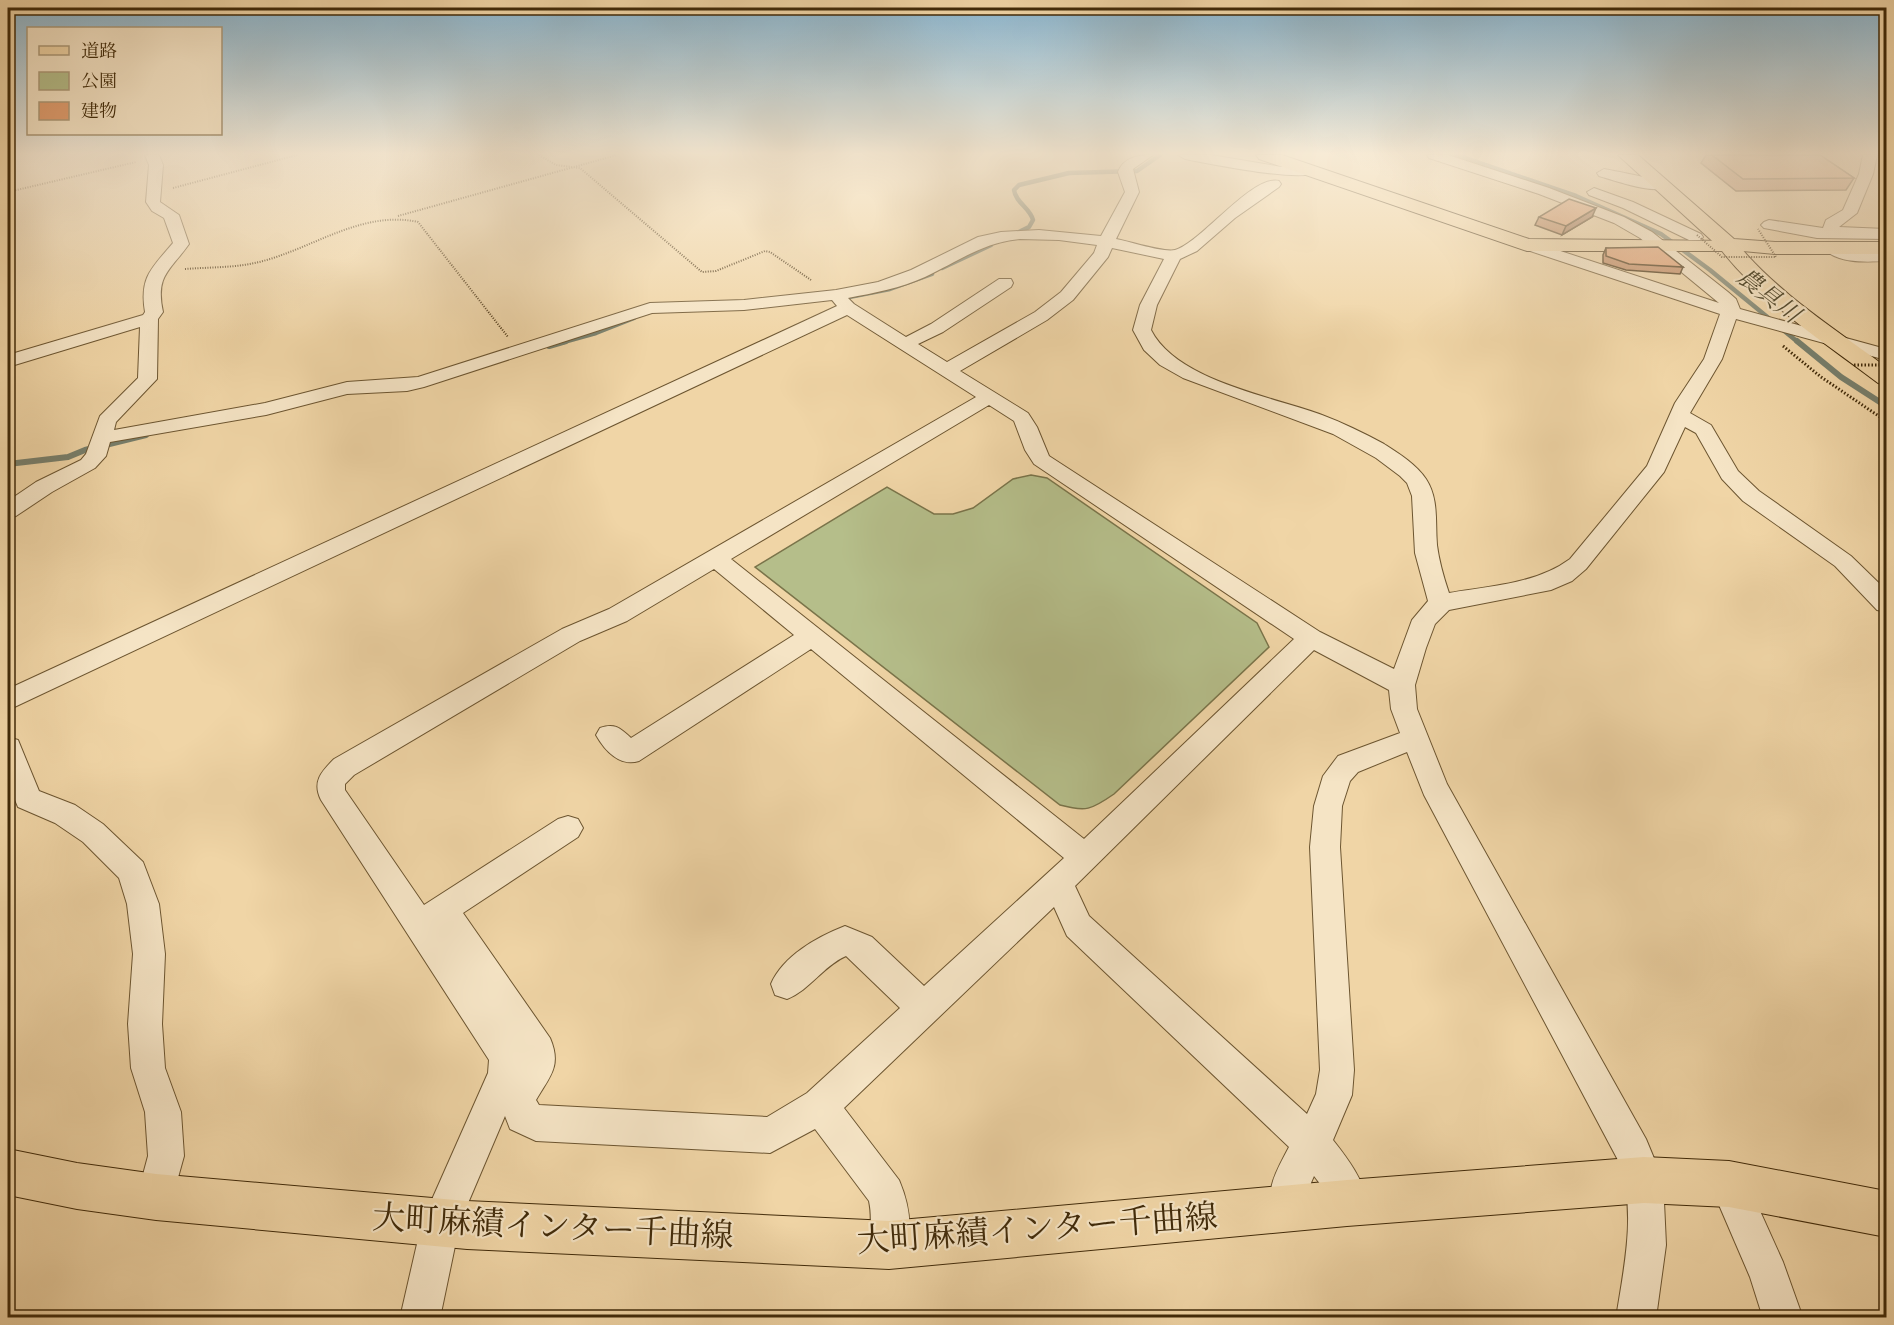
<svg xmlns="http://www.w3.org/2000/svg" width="1894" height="1325" viewBox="0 0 1894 1325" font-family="'EB Garamond','Noto Serif JP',serif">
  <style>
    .green { fill: #b5be8a; stroke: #7a744a; stroke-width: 1.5 }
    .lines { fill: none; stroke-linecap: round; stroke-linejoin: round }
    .stream-far1 { stroke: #777f6c; stroke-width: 4.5 }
    .stream { stroke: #777f6c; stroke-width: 6 }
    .minor-casing { stroke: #6c5530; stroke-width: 2 }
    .major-casing { stroke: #402a09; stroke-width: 2 }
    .highway-casing { stroke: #402a09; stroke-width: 2 }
    .path-far1 { stroke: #402a09; stroke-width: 2; stroke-dasharray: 1 1.5; stroke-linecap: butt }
    .path { stroke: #402a09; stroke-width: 3; stroke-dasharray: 1.5 2; stroke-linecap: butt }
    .minor { fill: #f5e4c5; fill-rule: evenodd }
    .major { fill: #f0d5a6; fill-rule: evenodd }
    .highway { fill: #f0d5a6; fill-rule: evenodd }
    .path-bridge-far1 { stroke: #402a09; stroke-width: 2; stroke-dasharray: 1 1.5; stroke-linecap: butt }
    .path-bridge { stroke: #402a09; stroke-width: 3; stroke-dasharray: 1.5 2; stroke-linecap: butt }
    .wall { fill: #c28961; stroke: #402a09; stroke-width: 1.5 }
    .shaded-wall { fill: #9e6f4f; stroke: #402a09; stroke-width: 1.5 }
    .building { fill: #e19f71; stroke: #402a09; stroke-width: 1.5 }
    .labels { text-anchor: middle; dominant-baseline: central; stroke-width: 4.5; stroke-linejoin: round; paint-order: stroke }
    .far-water-label { font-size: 24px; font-style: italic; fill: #574e32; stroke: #f5e4c5 }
    .near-street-label { font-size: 33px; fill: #402a09; stroke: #f5e4c5 }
  </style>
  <rect width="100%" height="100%" fill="#f0d5a6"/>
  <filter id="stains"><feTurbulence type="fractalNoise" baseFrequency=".00333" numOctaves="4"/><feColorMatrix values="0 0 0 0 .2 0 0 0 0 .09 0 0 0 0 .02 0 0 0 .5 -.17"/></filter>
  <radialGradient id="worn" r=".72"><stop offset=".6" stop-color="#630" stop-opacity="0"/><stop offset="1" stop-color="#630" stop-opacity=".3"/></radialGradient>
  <path class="green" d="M 1031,475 L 1047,478 L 1257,623 L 1269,647 L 1114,794 C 1091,810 1086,812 1060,805 L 755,567 L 887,487 L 934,514 L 953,514 L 973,508 L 1013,479 Z"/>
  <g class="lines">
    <path class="stream-far1" d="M 1456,155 L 1576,196 L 1661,234 L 1710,270 L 1799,343
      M 1013,235 L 1029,227 L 1033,220 C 1030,208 1016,203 1014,190 L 1019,185 L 1069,173 L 1137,171 L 1160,155
      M 942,268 L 991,245
      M 839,299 L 890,289 L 932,274
      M 560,343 L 596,333 L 634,318"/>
    <path class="stream" d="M 1797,341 L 1841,377 L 1886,406
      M 549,346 L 566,341
      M 8,464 L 68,457 L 85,450 L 146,435"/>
    <g class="minor-casing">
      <path id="minor" d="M 145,155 L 159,155 L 163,165 L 160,202 L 179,215 L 189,244 C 170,271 155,275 163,312 L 158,319 L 157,379 L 116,422 L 114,430 L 265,403 L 347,382 L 418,377 L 650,303 L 744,300 L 836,290 L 878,282 L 911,270 L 978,237 L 1001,232 L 1039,230 L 1101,236 L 1125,192 L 1118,172 C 1124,157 1138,155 1153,155 L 1133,169 L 1139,192 L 1116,239 C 1129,241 1163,253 1175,250 C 1201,243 1252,174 1279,181 L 1281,184 L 1279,187 L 1235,218 L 1197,251 L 1180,259 L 1157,305 L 1151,330 C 1177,381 1271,396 1322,415 C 1343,423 1364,433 1384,444 C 1398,453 1416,464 1426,479 C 1439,499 1435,521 1437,545 C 1439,561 1444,578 1449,593 C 1490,586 1536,584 1570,559 L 1647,466 L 1675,403 L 1704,359 L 1720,314 L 1521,248 L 1519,245 L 1521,242 L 1533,242 L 1719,303 L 1640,238 L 1614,223 L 1539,194 L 1429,158 L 1427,155 L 1448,155 L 1549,188 L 1624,217 L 1652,232 L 1728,292 L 1736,299 L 1740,309 L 1886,349 L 1886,360 L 1736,319 L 1722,359 L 1690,413 L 1711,425 L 1738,471 L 1759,491 L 1851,556 L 1886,590 L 1886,612 L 1877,610 L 1835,566 L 1743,501 L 1722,479 L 1696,433 L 1685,427 L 1664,472 L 1586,569 L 1572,581 L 1551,590 L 1449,610 L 1435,624 L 1426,648 L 1415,685 L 1417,709 L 1447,784 L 1646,1139 L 1663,1180 L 1666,1245 L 1656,1318 L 1616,1318 C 1624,1267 1637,1211 1619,1162 L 1424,795 L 1407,752 L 1358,772 L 1350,781 L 1342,806 L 1340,847 L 1354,1070 L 1352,1095 L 1333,1140 C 1344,1154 1367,1183 1366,1203 C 1366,1207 1362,1213 1360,1216 L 1347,1222 L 1334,1216 L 1324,1189 L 1314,1176 C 1306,1191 1309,1206 1302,1222 L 1289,1228 L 1276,1222 C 1263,1191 1275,1174 1289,1147 L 1067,936 L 1054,907 L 844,1108 L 899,1180 C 910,1206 914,1232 903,1259 L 889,1264 L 875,1259 C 866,1237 874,1224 869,1201 L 815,1129 L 770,1153 L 536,1141 L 510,1129 L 505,1116 L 460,1222 L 440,1318 L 400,1318 L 422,1222 L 488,1073 L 489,1060 L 321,800 C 312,782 321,772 334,759 L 562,629 L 609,609 L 976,397 L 847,315 L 8,710 L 8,689 L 837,306 L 832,300 L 744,310 L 652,313 L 424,387 L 407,391 L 347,394 L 266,415 L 110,442 L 106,456 L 95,468 L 52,492 L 16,516 L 8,518 L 8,501 L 36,482 L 81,460 L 86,454 L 100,416 L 138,378 L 140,327 L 8,367 L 8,355 L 143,315 L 145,312 C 139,277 152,268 173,243 L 164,218 L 152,211 L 146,202 L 149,165 ZM 1020,239 L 1059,240 L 1097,245 L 1094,253 L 1061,292 L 1035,312 L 947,362 L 918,344 L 943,332 L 1011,287 L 1013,283 L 1011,279 L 999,279 L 931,324 L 906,337 L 854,304 L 848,298 C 874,293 901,288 925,277 C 959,261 981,243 1020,239 ZM 1112,248 L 1164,259 L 1140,305 L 1133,330 L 1144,350 L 1160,365 L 1183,378 L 1333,434 L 1376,458 L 1400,476 L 1407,483 L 1412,496 L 1415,553 L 1428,601 L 1412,620 L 1394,669 L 1320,632 L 1049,456 L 1037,427 L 1028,413 L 960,371 L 1047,320 L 1073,300 L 1108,257 ZM 989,405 L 1014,421 L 1025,450 L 1034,464 L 1294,639 L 1084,839 L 731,559 ZM 714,569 L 794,635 L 631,738 C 620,728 615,723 600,728 L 596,735 C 605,751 620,767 639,761 L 811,649 L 1064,858 L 924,986 L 872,937 L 845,926 C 817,937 783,956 771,984 L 775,995 L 787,999 C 810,990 823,966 846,956 L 900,1008 L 807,1093 L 767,1117 L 539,1105 L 536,1100 C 550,1076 562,1066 550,1038 L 463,913 L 578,837 L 583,828 L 578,819 L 568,816 L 558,819 L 424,905 L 345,790 L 345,784 L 354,775 L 580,641 L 627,621 ZM 1314,650 L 1389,690 L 1391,709 L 1400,733 L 1338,756 L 1323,776 L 1314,806 L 1310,847 L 1320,1070 L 1316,1094 L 1307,1114 L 1089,916 L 1075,886 Z
        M 1178,155 L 1211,155 L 1282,167 L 1311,167 L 1318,171 C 1306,184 1207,163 1185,159 Z
        M 1863,155 L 1877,155 L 1873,174 L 1857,213 L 1839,227 L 1886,229 L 1886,239 L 1817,238 L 1764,228 L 1761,225 L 1764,222 L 1769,220 L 1823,228 L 1826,220 L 1843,210 L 1859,174 Z
        M 1604,169 C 1615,171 1667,181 1670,185 C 1659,197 1614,180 1599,176 L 1597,173 Z
        M 1594,188 L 1633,202 L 1701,234 L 1703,237 L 1701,240 L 1689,240 L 1623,208 L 1589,195 L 1587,192 Z
        M 1830,242 L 1850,250 L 1886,251 L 1886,261 C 1867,262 1836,264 1822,247 Z
        M 8,737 L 18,740 L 39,791 L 75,805 L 103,824 L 143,862 L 159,904 L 165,954 L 162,1024 L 165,1068 L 181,1112 L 184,1156 L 169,1210 L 156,1216 L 143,1210 L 137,1197 L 148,1156 L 145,1112 L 131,1068 L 128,1024 L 133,954 L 127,904 L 119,878 L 83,842 L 55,823 L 18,807 L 8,783 Z
        M 1729,1165 L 1742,1171 L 1783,1262 L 1803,1318 L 1763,1318 L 1750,1277 L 1710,1184 L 1716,1171 Z"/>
    </g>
    <g class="major-casing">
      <path id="major" d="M 1256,155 L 1282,155 L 1529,239 L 1735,241 C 1776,292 1834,328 1886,367 L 1886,385 L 1878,383 C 1824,342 1764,304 1722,251 L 1527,251 L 1259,159 Z
        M 8,1149 L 77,1163 L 156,1174 L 467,1201 L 889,1221 L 1347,1180 L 1644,1157 L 1729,1161 L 1886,1191 L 1886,1237 L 1729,1207 L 1644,1203 L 1347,1226 L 889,1269 L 467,1249 L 156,1220 L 77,1209 L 8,1195 Z"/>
    </g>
    <g class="highway-casing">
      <path id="highway" d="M 1618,155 L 1638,155 L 1734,239 L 1775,242 L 1886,242 L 1886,254 L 1775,254 L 1721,249 Z"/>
    </g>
    <path class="path-far1" d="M 539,155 L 556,165 L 580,168 L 702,272 L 716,271 L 765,251 L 770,252 L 811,280
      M 173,188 L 297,155
      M 8,192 L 136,162
      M 398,216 L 617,155
      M 185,269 C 211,267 238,268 263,261 C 315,247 363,210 418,222 L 508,337"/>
    <path class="path" d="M 1783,346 L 1821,377 L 1886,421"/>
    <use href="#minor" class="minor"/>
    <use href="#major" class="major"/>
    <use href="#highway" class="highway"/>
    <path class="path-bridge-far1" d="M 1697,235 L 1722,257 L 1776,257 L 1758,229"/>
    <path class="path-bridge" d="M 1854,365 L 1886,365"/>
  </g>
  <path class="wall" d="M 1706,155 L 1820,155 L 1854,178 L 1846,190 L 1736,191 L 1701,163 Z
    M 1539,217 L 1592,217 L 1562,235 L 1535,225 Z
    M 1606,248 L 1683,267 L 1680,274 L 1626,270 L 1603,263 L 1603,255 Z"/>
  <path class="shaded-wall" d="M 1596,208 L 1592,217 L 1562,235 L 1566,226 Z"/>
  <path class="building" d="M 1712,155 L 1820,155 L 1854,178 L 1743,179 Z
    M 1569,199 L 1596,208 L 1566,226 L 1539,217 Z
    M 1658,247 L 1683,267 L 1629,264 L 1606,256 L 1606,248 Z"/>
  <linearGradient id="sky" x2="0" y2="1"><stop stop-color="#89b6d1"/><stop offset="0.45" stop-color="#f8ecd7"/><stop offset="1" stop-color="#f8ecd7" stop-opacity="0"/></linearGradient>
  <rect width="1894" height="341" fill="url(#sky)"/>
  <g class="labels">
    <g class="far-water-label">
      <text transform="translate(1769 295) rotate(38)">農具川</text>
    </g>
    <g class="near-street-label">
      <text transform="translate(553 1226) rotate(3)">大町麻績インター千曲線</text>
      <text transform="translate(1037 1228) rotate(-4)">大町麻績インター千曲線</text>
    </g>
  </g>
  <rect width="1894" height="1325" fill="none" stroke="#f0d5a6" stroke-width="30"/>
  <rect x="9" y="9" width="1876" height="1307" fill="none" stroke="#402a09" stroke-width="3"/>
  <rect x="15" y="15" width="1864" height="1295" fill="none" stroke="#402a09" stroke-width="1.5"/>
  <rect x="27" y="27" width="195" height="108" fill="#f5e4c5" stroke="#ad9a7a" stroke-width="1.5"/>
  <rect x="39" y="46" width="30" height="9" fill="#f0d5a6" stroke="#ad9a7a" stroke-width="1.5"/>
  <text x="81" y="57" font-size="18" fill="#402a09">道路</text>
  <rect x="39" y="72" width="30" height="18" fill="#b5be8a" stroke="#ad9a7a" stroke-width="1.5"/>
  <text x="81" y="87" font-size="18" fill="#402a09">公園</text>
  <rect x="39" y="102" width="30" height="18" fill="#e19f71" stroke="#ad9a7a" stroke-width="1.5"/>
  <text x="81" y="117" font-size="18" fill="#402a09">建物</text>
  <rect width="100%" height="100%" filter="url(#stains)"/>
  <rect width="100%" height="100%" fill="url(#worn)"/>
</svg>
